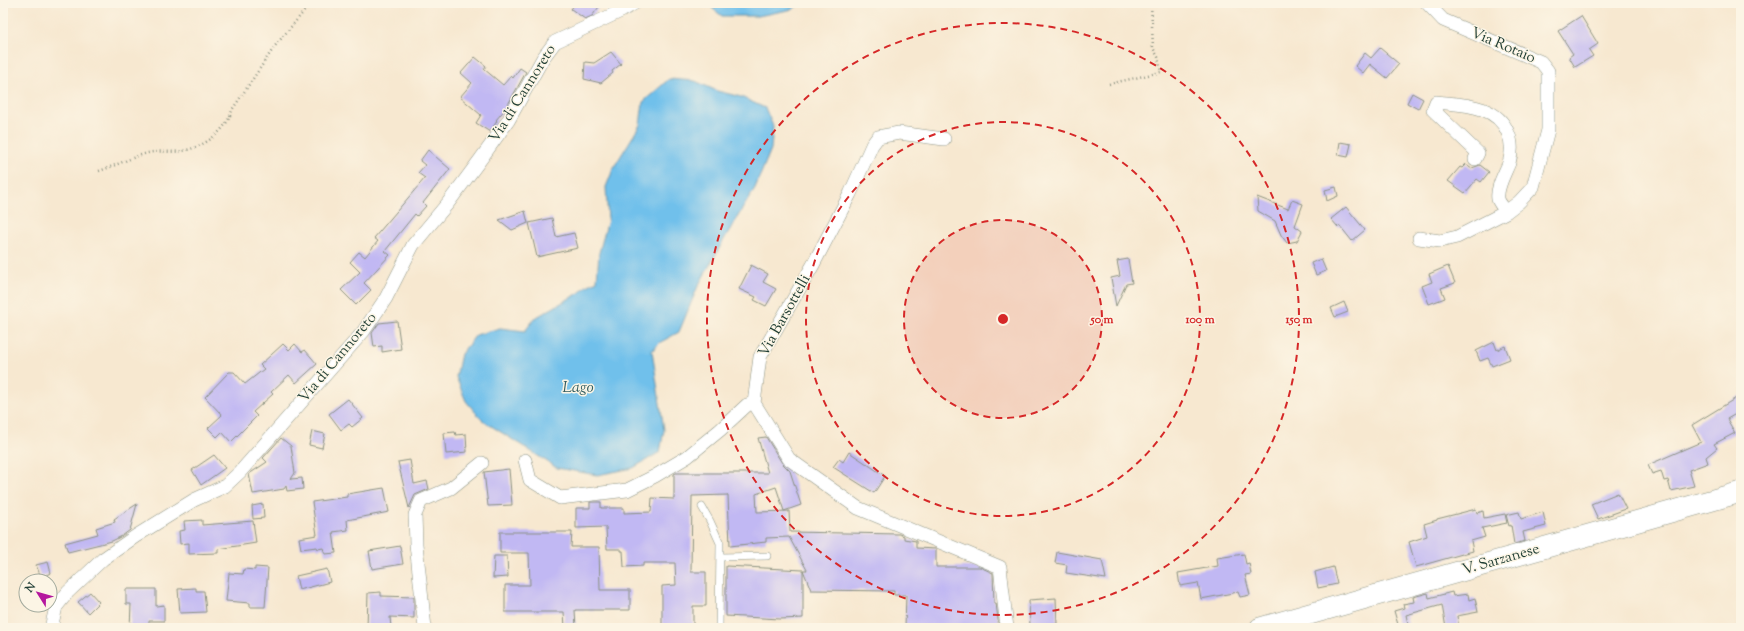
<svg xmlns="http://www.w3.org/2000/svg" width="1744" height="631" viewBox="0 0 1744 631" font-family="'Sorts Mill Goudy',serif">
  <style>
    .water { fill: #70c0eb; stroke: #487e90 }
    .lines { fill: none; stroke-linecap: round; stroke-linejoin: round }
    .stream { stroke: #70c0eb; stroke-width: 4 }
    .building { fill: #c1b8f3 }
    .lane-casing { stroke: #8b9282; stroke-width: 8 }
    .street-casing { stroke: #8b9282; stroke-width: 14 }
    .primary-casing { stroke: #8b9282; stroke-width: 22 }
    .path { stroke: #8b9282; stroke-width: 2.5; stroke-dasharray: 1 3; stroke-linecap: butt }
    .lane { stroke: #fff; stroke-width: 7 }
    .street { stroke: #fff; stroke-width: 13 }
    .primary { stroke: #fff; stroke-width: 21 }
    .ring { fill: none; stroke: #d62828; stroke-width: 2; stroke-dasharray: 7 5 }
    .labels { text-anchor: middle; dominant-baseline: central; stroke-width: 3; stroke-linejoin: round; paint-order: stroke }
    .street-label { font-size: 15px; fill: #1f3d34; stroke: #fcf5e5 }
    .water-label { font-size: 16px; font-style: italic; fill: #335e62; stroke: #fcf5e5 }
    .centre { fill: #d62828; stroke: #fcf5e5; stroke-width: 2 }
    .ring-label { font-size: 12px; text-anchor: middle; font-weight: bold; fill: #d62828; stroke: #fcf5e5; stroke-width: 3; stroke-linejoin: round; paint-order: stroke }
  </style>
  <rect width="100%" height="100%" fill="#fcf5e5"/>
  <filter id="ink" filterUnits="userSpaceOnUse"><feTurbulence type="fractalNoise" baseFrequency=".025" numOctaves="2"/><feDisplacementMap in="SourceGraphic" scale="8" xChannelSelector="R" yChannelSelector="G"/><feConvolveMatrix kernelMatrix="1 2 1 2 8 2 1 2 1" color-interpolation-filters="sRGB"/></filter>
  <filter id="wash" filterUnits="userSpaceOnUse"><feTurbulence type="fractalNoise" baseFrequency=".012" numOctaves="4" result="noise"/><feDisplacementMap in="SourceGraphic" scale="16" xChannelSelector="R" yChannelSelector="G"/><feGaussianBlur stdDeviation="0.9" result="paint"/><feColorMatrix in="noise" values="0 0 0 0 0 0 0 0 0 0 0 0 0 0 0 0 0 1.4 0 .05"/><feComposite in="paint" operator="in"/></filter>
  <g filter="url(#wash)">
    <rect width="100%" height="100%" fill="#f7e8d0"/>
    <path class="water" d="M 714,3 L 801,3 L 793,9 L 758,16 L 722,16 L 712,8 Z
      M 669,79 L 695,81 L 717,91 L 741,97 L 765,108 L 773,126 L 771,149 L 755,188 L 726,236 L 698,286 L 679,332 L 659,343 L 652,351 L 664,430 L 660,452 L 633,468 L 597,475 L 557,468 L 482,420 L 466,401 L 456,377 L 461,354 L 476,335 L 500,328 L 525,331 L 535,318 L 579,293 L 585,287 L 597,281 L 599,253 L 608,220 L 606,187 L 614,167 L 640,125 L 643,102 Z"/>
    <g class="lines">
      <path class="stream" d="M 1740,628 L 1741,625"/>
    </g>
    <g id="blocks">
      <path class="building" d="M 576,3 L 602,3 L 592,16 L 585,19 L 571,9 Z
        M 1581,16 L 1598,44 L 1589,50 L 1593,56 L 1575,67 L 1569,57 L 1573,54 L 1558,31 Z
        M 1380,48 L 1399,64 L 1387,78 L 1370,64 L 1363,73 L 1355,66 L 1365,53 L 1371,58 Z
        M 611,52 L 621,64 L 612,71 L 613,73 L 601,83 L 584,79 L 585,62 L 594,63 Z
        M 475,57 L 486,66 L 484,69 L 503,85 L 511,76 L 513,78 L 520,68 L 526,72 L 506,108 L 496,120 L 497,121 L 490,132 L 476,123 L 481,115 L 460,97 L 472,83 L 461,73 Z
        M 1412,93 L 1423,99 L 1418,109 L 1407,103 Z
        M 1340,142 L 1351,144 L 1348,157 L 1338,155 Z
        M 428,150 L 450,169 L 423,203 L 426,206 L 417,216 L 415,214 L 385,251 L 390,255 L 364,283 L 371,290 L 356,305 L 341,290 L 360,272 L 350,262 L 359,252 L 365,257 L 378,241 L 374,238 L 425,178 L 418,173 L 425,165 L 420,161 Z
        M 1466,164 L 1472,168 L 1480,165 L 1489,172 L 1481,182 L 1477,179 L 1465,193 L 1448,181 L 1460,167 L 1462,168 Z
        M 1336,187 L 1338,196 L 1327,201 L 1325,190 Z
        M 1257,197 L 1288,209 L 1292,200 L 1303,204 L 1295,226 L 1302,231 L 1297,241 L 1287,243 L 1281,235 L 1275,221 L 1258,211 Z
        M 1346,207 L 1365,230 L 1352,241 L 1340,226 L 1338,227 L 1331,219 Z
        M 525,211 L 528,223 L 512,230 L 499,220 Z
        M 552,218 L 556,237 L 574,233 L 578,248 L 537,257 L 529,223 Z
        M 1128,259 L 1132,283 L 1126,284 L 1116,306 L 1111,278 L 1120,276 L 1117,261 Z
        M 1321,259 L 1326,271 L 1316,275 L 1311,263 Z
        M 751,265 L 768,274 L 763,282 L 776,289 L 766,306 L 754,300 L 756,297 L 739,289 Z
        M 1448,266 L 1455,283 L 1441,288 L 1445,298 L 1429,304 L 1422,286 L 1432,282 L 1429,274 Z
        M 1344,302 L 1348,312 L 1335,317 L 1331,308 Z
        M 397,321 L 401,349 L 382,352 L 382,346 L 374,347 L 372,333 L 379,323 Z
        M 1494,342 L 1497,350 L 1505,346 L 1510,359 L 1492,366 L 1488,358 L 1480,361 L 1476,351 Z
        M 283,344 L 289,350 L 295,344 L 302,352 L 305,350 L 317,364 L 296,383 L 289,375 L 271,392 L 273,394 L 253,412 L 257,416 L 231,442 L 222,432 L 217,437 L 208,428 L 222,415 L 205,397 L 229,372 L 234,372 L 245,384 L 264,369 L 260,365 Z
        M 1741,395 L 1741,411 L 1727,419 L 1735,433 L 1714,444 L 1717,448 L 1706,457 L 1708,463 L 1689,470 L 1694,486 L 1671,491 L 1668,480 L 1664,481 L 1661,471 L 1652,474 L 1648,465 L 1701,442 L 1692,425 Z
        M 348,399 L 363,418 L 352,427 L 349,424 L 341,430 L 329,414 Z
        M 312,431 L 325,434 L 322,448 L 309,445 Z
        M 455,432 L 456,435 L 466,434 L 467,452 L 446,454 L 444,433 Z
        M 766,437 L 782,463 L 790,471 L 801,505 L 784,511 L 776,487 L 756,494 L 757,512 L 789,511 L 790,532 L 899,534 L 904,536 L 904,539 L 916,541 L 916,548 L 936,549 L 936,567 L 980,567 L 993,573 L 994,603 L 996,603 L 999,628 L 905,628 L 906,595 L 894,595 L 894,591 L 811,590 L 803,570 L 807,570 L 789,537 L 766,538 L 766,542 L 730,546 L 728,495 L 692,496 L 691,572 L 706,572 L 706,606 L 693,606 L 693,628 L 662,628 L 662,586 L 676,585 L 675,563 L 643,563 L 643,566 L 624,567 L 623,551 L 621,551 L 621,549 L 607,549 L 606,527 L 576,528 L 576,508 L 590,508 L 590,502 L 601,502 L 601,508 L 624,508 L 624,513 L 651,512 L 652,498 L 674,499 L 674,474 L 676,473 L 768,473 L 758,438 Z
        M 281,438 L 291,446 L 295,473 L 291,479 L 302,478 L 303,489 L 287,491 L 286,486 L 284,489 L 253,494 L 249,474 L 267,462 L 263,458 Z
        M 849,452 L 885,476 L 874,493 L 833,467 L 839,459 L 843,462 Z
        M 214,455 L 225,468 L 201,485 L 192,470 Z
        M 410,460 L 414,484 L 427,481 L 429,489 L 415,495 L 409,508 L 398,462 Z
        M 509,469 L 512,505 L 488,506 L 484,472 Z
        M 384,488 L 389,512 L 347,520 L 348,530 L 333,532 L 336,553 L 325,554 L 323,548 L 318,549 L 317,547 L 301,549 L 299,538 L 317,535 L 312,502 L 347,497 L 347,494 Z
        M 1618,493 L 1626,509 L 1598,519 L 1591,504 Z
        M 137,504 L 130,530 L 122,536 L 112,541 L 68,552 L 65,543 L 98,534 L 96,528 L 115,522 L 114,519 Z
        M 263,504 L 264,518 L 253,519 L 252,506 Z
        M 1476,509 L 1477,513 L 1483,511 L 1484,518 L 1505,514 L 1507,523 L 1482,528 L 1485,537 L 1471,541 L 1473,551 L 1416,567 L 1409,542 L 1427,536 L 1424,524 L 1437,520 L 1437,519 Z
        M 1519,512 L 1521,519 L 1543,512 L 1546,526 L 1523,532 L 1525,541 L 1514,544 L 1511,525 L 1509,526 L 1506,515 Z
        M 202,520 L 202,525 L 253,521 L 256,543 L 218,549 L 218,553 L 189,554 L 189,543 L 180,544 L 179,531 L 185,530 L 184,521 Z
        M 500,532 L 572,532 L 571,547 L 599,547 L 600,590 L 630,590 L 630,610 L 575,610 L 576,628 L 565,628 L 564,612 L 505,612 L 505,585 L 530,585 L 529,553 L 500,553 Z
        M 400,546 L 403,564 L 372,569 L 369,551 Z
        M 1057,552 L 1102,560 L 1106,579 L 1066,573 L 1067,565 L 1055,563 Z
        M 1244,554 L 1246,564 L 1249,563 L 1251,574 L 1245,575 L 1250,595 L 1240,597 L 1238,592 L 1201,599 L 1198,583 L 1180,586 L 1178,573 L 1218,566 L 1217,558 Z
        M 494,556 L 507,556 L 508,577 L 493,578 Z
        M 48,562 L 51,573 L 41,577 L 36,565 Z
        M 726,566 L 803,570 L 803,618 L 780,619 L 726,616 Z
        M 255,567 L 268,568 L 265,607 L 250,607 L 250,603 L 226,601 L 229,573 L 243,574 L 244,569 L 255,570 Z
        M 1333,567 L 1337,584 L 1318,588 L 1315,572 Z
        M 327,569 L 330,582 L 299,590 L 296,576 Z
        M 196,588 L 196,591 L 204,591 L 206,612 L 180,613 L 178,589 Z
        M 126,589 L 156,589 L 156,606 L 164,605 L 164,621 L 149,621 L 149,628 L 130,628 L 131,604 L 126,604 Z
        M 90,592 L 99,602 L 88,613 L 78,602 Z
        M 381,592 L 381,596 L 414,597 L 414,618 L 390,617 L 391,628 L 367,628 L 368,593 Z
        M 1452,592 L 1453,596 L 1468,594 L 1469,600 L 1475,598 L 1478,612 L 1457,616 L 1459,628 L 1446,628 L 1442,605 L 1406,615 L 1409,628 L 1399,628 L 1394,611 L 1404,608 L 1403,604 L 1414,602 L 1413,597 L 1428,593 L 1429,598 Z
        M 1056,598 L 1057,624 L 1030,626 L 1029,600 Z"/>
    </g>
  </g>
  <g filter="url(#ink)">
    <use href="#blocks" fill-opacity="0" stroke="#8b9282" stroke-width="1"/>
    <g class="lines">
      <g class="lane-casing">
        <path id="lane" d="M 702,507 L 710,521 L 720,543 L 719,628
          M 721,557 L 767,556"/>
      </g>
      <g class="street-casing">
        <path id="street" d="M 944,139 L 899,133 L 878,137 L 872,145 L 850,194 L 813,265 L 760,357 L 754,403 L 789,459 L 858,508 L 1000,567 L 1007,628
          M 1475,159 L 1478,153 L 1433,110 L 1436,102 C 1462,105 1497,104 1508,133 C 1512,142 1512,153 1509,163 C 1505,173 1496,188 1498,199 C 1499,203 1504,208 1506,212
          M 1419,238 L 1440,241 L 1457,237 L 1506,212 L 1519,202 L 1533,187 L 1548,130 L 1548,71 L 1541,62 L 1443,20 L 1427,3
          M 525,460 L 530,480 L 560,498 L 627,490 L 655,476 L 687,457 L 720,430 L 747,405 L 754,403
          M 51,628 L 56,607 L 68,592 L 103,559 L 136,536 L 194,500 L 225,486 L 240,472 L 363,332 L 386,298 L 413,245 L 448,203 L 480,160 L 508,121 L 543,58 L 555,42 L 621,11 L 635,3
          M 425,628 L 416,544 L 415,515 L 421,501 L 451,488 L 482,463"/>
      </g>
      <g class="primary-casing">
        <path id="primary" d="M 1260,628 L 1741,492"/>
      </g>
      <path class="path" d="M 1109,84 L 1161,72 L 1158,57 L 1153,48 L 1151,3
        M 99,171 C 115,166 132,157 148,153 C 159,150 171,153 182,151 C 204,147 226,132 232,110 L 275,46 L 311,3"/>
      <use href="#lane" class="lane"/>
      <use href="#street" class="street"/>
      <use href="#primary" class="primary"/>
    </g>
  </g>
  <circle cx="1003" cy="319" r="99" fill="#d62828" fill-opacity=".12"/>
  <g class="ring">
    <circle cx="1003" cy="319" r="99"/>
    <circle cx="1003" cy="319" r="197"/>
    <circle cx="1003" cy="319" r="296"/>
  </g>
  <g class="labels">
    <g class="street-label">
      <text transform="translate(1503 46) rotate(23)">Via Rotaio</text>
      <text transform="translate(523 94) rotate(-58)">Via di Cannoreto</text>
      <text transform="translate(785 316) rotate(-61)">Via Barsottelli</text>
      <text transform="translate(338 358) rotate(-50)">Via di Cannoreto</text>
      <text transform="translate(1501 560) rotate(-16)">V. Sarzanese</text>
    </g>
    <g class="water-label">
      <text x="578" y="388">Lago</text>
    </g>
  </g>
  <circle cx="1003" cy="319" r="6" class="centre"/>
  <g class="ring-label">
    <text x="1102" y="323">50 m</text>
    <text x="1200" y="323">100 m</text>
    <text x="1299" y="323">150 m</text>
  </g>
  <rect width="1744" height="631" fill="none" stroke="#fcf5e5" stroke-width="16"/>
  <g transform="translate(38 593) rotate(307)"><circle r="19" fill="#fcf5e5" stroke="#a4ab9e"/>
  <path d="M0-3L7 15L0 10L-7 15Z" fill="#b5179e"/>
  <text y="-6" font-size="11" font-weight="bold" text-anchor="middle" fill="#1f3d34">N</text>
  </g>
</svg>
